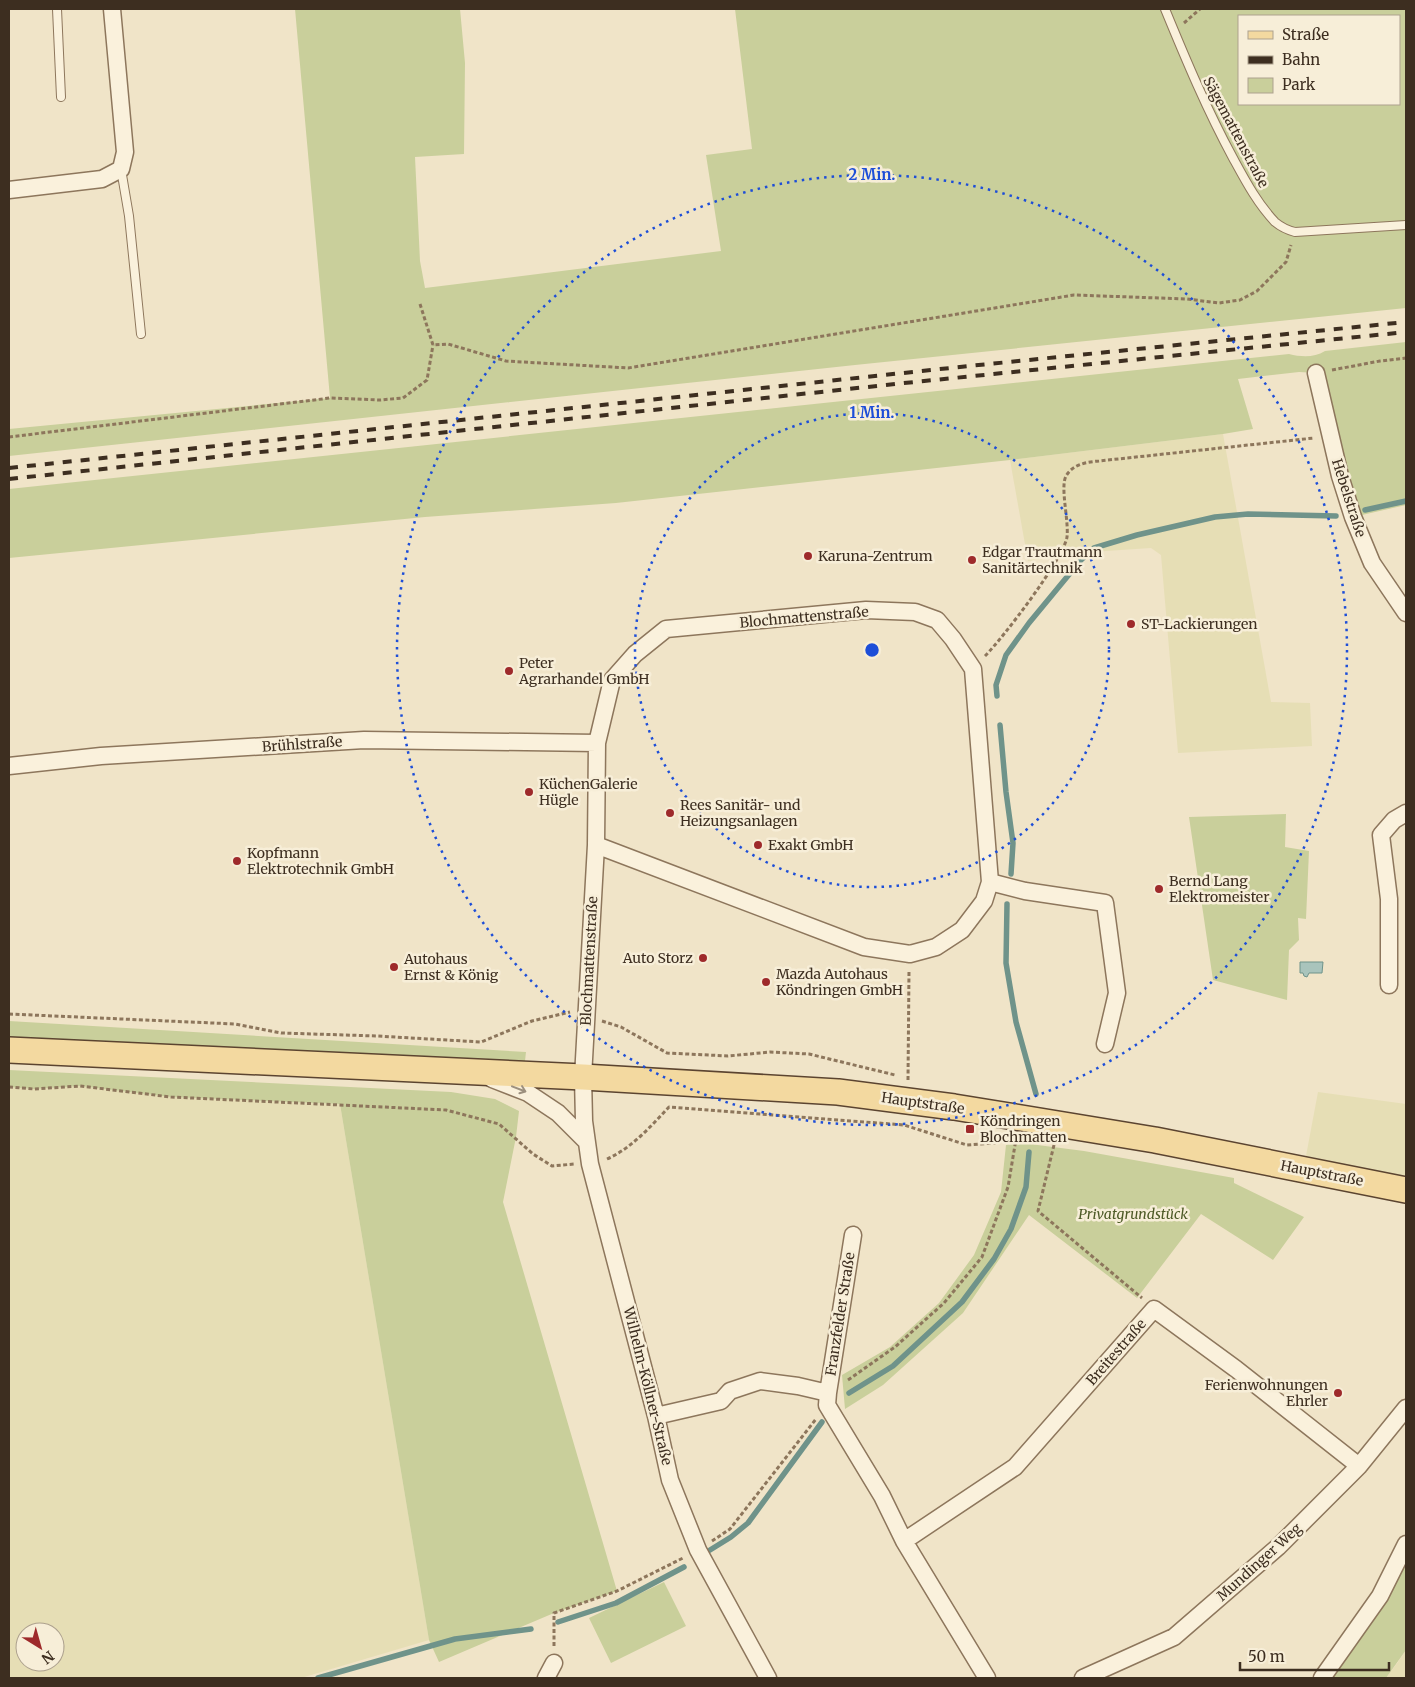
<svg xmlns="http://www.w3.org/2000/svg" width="1415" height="1687" viewBox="0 0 1415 1687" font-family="Merriweather,serif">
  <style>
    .farmland { fill: #e6deb5; fill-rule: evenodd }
    .green { fill: #c9cf9b; fill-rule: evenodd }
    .water { fill: #a9c4bc; stroke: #6f938a }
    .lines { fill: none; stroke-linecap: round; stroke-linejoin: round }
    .stream { stroke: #6f938a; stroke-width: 5.5 }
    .service-casing { stroke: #8d765c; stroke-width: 10 }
    .minor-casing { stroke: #8d765c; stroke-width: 19 }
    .primary-casing { stroke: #5b4430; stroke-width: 28 }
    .path { stroke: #8d765c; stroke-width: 3; stroke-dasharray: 4 2.5; stroke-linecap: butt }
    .service { stroke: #faf1dc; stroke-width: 8 }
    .minor { stroke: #faf1dc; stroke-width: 16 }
    .primary { stroke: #f3d9a0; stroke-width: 25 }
    .rail { stroke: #3d2e20; stroke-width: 4; stroke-dasharray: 9 9; stroke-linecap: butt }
    .oneway { stroke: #9c907e }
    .ring { fill: none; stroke: #1d4ed8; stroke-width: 2.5; stroke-dasharray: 2.5 5 }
    .poi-dot { fill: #9e2a2b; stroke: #f7eed8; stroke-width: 2 }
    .labels { text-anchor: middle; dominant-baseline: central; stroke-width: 5; stroke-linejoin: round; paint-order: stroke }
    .street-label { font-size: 14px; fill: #3d2e20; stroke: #f7eed8 }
    .poi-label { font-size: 14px; fill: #3d2e20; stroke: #f7eed8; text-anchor: start }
    .park-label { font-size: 14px; font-style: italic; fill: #4d5a26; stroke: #f7eed8 }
    .centre { fill: #1d4ed8; stroke: #f7eed8; stroke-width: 2.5 }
    .ring-label { font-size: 15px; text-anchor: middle; font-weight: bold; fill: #1d4ed8; stroke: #f7eed8; stroke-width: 5; stroke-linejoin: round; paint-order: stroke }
  </style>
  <rect width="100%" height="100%" fill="#f0e4c8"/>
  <path class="farmland" d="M 1223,434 L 1271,702 L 1310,703 L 1312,746 L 1178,753 L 1161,555 L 1151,548 L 1106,551 L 1028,561 L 1010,460 Z
    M 80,1086 L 171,1097 L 340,1104 L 429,1640 L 301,1678 L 9,1678 L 9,1087 L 34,1089 ZM 25,1632 L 55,1632 L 55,1662 L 25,1662 Z
    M 1318,1092 L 1406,1104 L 1406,1177 L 1306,1156 Z
    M 1406,1650 L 1406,1678 L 1386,1678 L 1398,1662 Z"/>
  <path class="green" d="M 295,9 L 460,9 L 465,63 L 464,154 L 415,157 L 420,261 L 425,288 L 721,251 L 706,155 L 752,149 L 735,9 L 1406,9 L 1406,308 L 855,365 L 9,456 L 9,429 L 330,398 ZM 1239,16 L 1399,16 L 1399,104 L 1239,104 Z
    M 1406,342 L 1406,505 L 1353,517 L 1316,373 L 1299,372 L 1238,379 L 1253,429 L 1223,434 L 1010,460 L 616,503 L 425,517 L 9,558 L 9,489 L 1289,354 C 1301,357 1314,358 1325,351 Z
    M 1286,814 L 1285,847 L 1309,851 L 1306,919 L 1298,918 L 1299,940 L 1289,950 L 1287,1000 L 1213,980 L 1189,817 Z
    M 9,1021 L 526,1052 L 524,1070 L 9,1044 Z
    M 9,1070 L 451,1092 L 495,1099 L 519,1111 L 516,1137 L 503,1202 L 617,1591 L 554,1613 L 439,1662 L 429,1640 L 340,1104 L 171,1097 L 80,1086 L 34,1089 L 9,1087 Z
    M 1022,1143 L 1084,1151 L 1234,1178 L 1234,1183 L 1304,1217 L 1273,1260 L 1201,1214 L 1137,1298 L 1029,1215 L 963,1313 L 883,1385 L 845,1409 L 842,1375 L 890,1347 L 939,1303 L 974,1255 L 1001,1192 L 1006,1145 Z
    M 1406,1554 L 1406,1650 L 1386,1678 L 1332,1678 C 1361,1639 1384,1598 1406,1554 Z
    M 664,1582 L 686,1626 L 611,1663 L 589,1618 Z"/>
  <path class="water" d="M 1300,962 L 1323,962 L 1322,973 L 1309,973 L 1307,977 L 1304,976 L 1303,973 L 1300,973 Z"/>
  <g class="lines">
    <path class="stream" d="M 1365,510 L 1406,501
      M 997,696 L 996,685 L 1006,655 L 1029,623 L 1081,560 L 1094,548 L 1137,535 L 1215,517 L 1248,514 L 1336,516
      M 1000,725 L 1006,792 L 1013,843 L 1011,874
      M 1007,904 L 1006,963 L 1016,1022 L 1036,1094
      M 849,1393 L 893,1366 L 962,1302 L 994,1259 L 1011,1229 L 1026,1187 L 1029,1152
      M 710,1550 L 731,1537 L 748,1523 L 822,1422
      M 558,1622 L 616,1603 L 684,1567
      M 318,1678 L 455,1639 L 531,1629"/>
    <g class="service-casing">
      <path id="service" d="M 57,9 L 61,97
        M 1165,9 C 1186,60 1207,110 1233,158 C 1245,180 1257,203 1275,222 C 1281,227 1287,230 1295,232 L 1406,225
        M 121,169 L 129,216 L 141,334"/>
    </g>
    <g class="minor-casing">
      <path id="minor" d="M 9,190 L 102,179 L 121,169 L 125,152 L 112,9
        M 1316,373 L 1340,476 L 1353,517 L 1372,563 L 1406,613
        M 9,766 L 101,756 L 364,740 L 597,743
        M 596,845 L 864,947 L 910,954 L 936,947 L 962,930 L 984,901 L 990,882 L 973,669 L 953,639 L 937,620 L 915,612 L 866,610 L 666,629 L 635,654 L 612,680 L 597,743 L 596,845 L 583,1077 L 584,1121 L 590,1164 L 656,1416 L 670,1480 L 698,1550 L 768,1678
        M 990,882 L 1025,891 L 1105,903 L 1117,993 L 1105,1044
        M 1389,985 L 1389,899 L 1381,835 L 1394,820 L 1406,813
        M 492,1079 L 528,1093 L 558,1113 L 587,1142
        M 828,1393 L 827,1405 L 882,1496 L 904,1541 L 987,1678
        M 656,1416 L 721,1401 L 730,1391 L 760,1381 L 798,1386 L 828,1393 L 853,1235
        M 904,1541 L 1015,1467 L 1154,1309 L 1236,1369 L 1359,1466
        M 546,1678 L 554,1663
        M 1083,1678 L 1174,1637 L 1278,1547 L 1359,1466 L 1406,1408
        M 1322,1678 L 1380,1596 L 1406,1544"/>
    </g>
    <g class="primary-casing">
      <path id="primary" d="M 9,1050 L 583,1077 L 838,1092 L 954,1107 L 1155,1140 L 1406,1190"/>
    </g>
    <path class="path" d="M 1184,23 L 1200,9
      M 420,304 L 433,345 L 448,344 L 506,361 L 628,368 L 1074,295 L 1187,299 L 1219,303 L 1240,300 L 1257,291 L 1286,262 L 1291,245
      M 1332,370 L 1380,361 L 1406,358
      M 9,437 L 330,398 L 380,400 L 403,398 L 427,380 L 433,345
      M 985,656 C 1003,638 1064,558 1067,537 C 1069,521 1060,487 1066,476 C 1073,464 1087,462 1099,461 L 1314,438
      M 9,1014 L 235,1024 L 281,1033 L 377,1036 L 481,1042 L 532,1021 L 570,1012
      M 602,1021 L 621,1027 L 667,1053 L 728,1056 L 770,1052 L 809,1054 L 895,1075
      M 908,1080 L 909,971
      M 9,1087 L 34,1089 L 80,1086 L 171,1097 L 446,1110 L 499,1124 L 533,1154 L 552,1166 L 574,1164
      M 1054,1145 L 1038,1211 L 1142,1298
      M 607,1159 C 632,1148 651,1126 669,1107 L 904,1125 L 967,1145 L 994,1143 L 1009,1140
      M 848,1380 L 895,1347 L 944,1303 L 982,1257 L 1008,1187 L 1016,1139
      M 712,1541 L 730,1529 L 816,1419
      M 554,1646 L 554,1613 L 617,1591 L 683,1558"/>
    <use href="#service" class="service"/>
    <use href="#minor" class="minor"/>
    <use href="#primary" class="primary"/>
    <path class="rail" d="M 9,468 L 969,366 L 1406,322
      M 9,479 L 895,384 L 1406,332"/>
  </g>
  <defs><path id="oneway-shaft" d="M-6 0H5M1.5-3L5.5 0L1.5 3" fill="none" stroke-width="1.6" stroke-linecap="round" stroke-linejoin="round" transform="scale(1.25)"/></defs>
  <use class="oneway" href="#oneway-shaft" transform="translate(519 1089) rotate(21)"/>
  <g class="ring">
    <circle cx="872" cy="650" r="237"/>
    <circle cx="872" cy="650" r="475"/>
  </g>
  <g class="poi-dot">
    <circle cx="808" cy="556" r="5"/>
    <circle cx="972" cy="560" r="5"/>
    <circle cx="1131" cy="624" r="5"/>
    <circle cx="509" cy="671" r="5"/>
    <circle cx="529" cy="792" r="5"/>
    <circle cx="670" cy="813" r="5"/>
    <circle cx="758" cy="845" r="5"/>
    <circle cx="237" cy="861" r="5"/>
    <circle cx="1159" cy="889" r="5"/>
    <circle cx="703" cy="958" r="5"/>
    <circle cx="394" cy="967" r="5"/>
    <circle cx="766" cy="982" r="5"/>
    <rect x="965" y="1124" width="10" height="10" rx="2.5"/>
    <circle cx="1338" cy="1393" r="5"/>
  </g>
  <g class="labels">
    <g class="street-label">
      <text transform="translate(1236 132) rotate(62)">Sägemattenstraße</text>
      <text transform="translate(1349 498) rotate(72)">Hebelstraße</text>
      <text transform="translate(804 617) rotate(-5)">Blochmattenstraße</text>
      <text transform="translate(302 744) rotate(-4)">Brühlstraße</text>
      <text transform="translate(589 961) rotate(-87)">Blochmattenstraße</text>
      <text transform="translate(923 1103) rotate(8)">Hauptstraße</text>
      <text transform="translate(1322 1173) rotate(11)">Hauptstraße</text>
      <text transform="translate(840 1314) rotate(-81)">Franzfelder Straße</text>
      <text transform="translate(1116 1352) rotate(-49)">Breitestraße</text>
      <text transform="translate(648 1386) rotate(76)">Wilhelm-Köllner-Straße</text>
      <text transform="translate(1259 1562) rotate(-42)">Mundinger Weg</text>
    </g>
    <g class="poi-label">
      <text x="982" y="552">Edgar Trautmann<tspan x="982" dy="16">Sanitärtechnik</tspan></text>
      <text x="818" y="556">Karuna-Zentrum</text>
      <text x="1141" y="624">ST-Lackierungen</text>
      <text x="519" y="663">Peter<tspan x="519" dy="16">Agrarhandel GmbH</tspan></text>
      <text x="539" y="784">KüchenGalerie<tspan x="539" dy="16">Hügle</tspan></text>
      <text x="680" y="805">Rees Sanitär- und<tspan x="680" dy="16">Heizungsanlagen</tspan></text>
      <text x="768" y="845">Exakt GmbH</text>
      <text x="247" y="853">Kopfmann<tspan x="247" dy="16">Elektrotechnik GmbH</tspan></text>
      <text x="1169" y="881">Bernd Lang<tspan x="1169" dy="16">Elektromeister</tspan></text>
      <text x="693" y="958" text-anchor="end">Auto Storz</text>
      <text x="404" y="959">Autohaus<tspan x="404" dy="16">Ernst &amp; König</tspan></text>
      <text x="776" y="974">Mazda Autohaus<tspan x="776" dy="16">Köndringen GmbH</tspan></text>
      <text x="980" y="1121">Köndringen<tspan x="980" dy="16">Blochmatten</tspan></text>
      <text x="1328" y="1385" text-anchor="end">Ferienwohnungen<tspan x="1328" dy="16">Ehrler</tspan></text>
    </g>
    <g class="park-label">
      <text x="1133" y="1214">Privatgrundstück</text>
    </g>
  </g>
  <circle cx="872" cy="650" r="8" class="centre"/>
  <g class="ring-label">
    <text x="872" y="180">2 Min.</text>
    <text x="872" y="418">1 Min.</text>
  </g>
  <rect width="1415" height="1687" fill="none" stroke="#3d2e20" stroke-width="20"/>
  <rect x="1238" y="15" width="162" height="90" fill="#f7eed8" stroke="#ada18e"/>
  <rect x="1248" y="31" width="25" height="8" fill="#f3d9a0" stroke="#ada18e"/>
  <text x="1282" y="40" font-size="15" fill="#3d2e20">Straße</text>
  <rect x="1248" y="56" width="25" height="8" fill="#3d2e20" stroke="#ada18e"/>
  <text x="1282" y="65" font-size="15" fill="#3d2e20">Bahn</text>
  <rect x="1248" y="78" width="25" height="15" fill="#c9cf9b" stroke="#ada18e"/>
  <text x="1282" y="90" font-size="15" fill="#3d2e20">Park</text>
  <g transform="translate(40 1647) rotate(143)"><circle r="24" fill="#f7eed8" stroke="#ada18e"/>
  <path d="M0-4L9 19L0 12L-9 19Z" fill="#9e2a2b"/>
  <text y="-8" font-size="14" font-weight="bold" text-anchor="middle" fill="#3d2e20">N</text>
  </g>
  <path d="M1240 1662v8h149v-8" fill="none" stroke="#3d2e20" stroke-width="2.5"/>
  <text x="1248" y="1662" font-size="15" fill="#3d2e20" stroke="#f7eed8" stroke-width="4" paint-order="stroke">50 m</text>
</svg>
